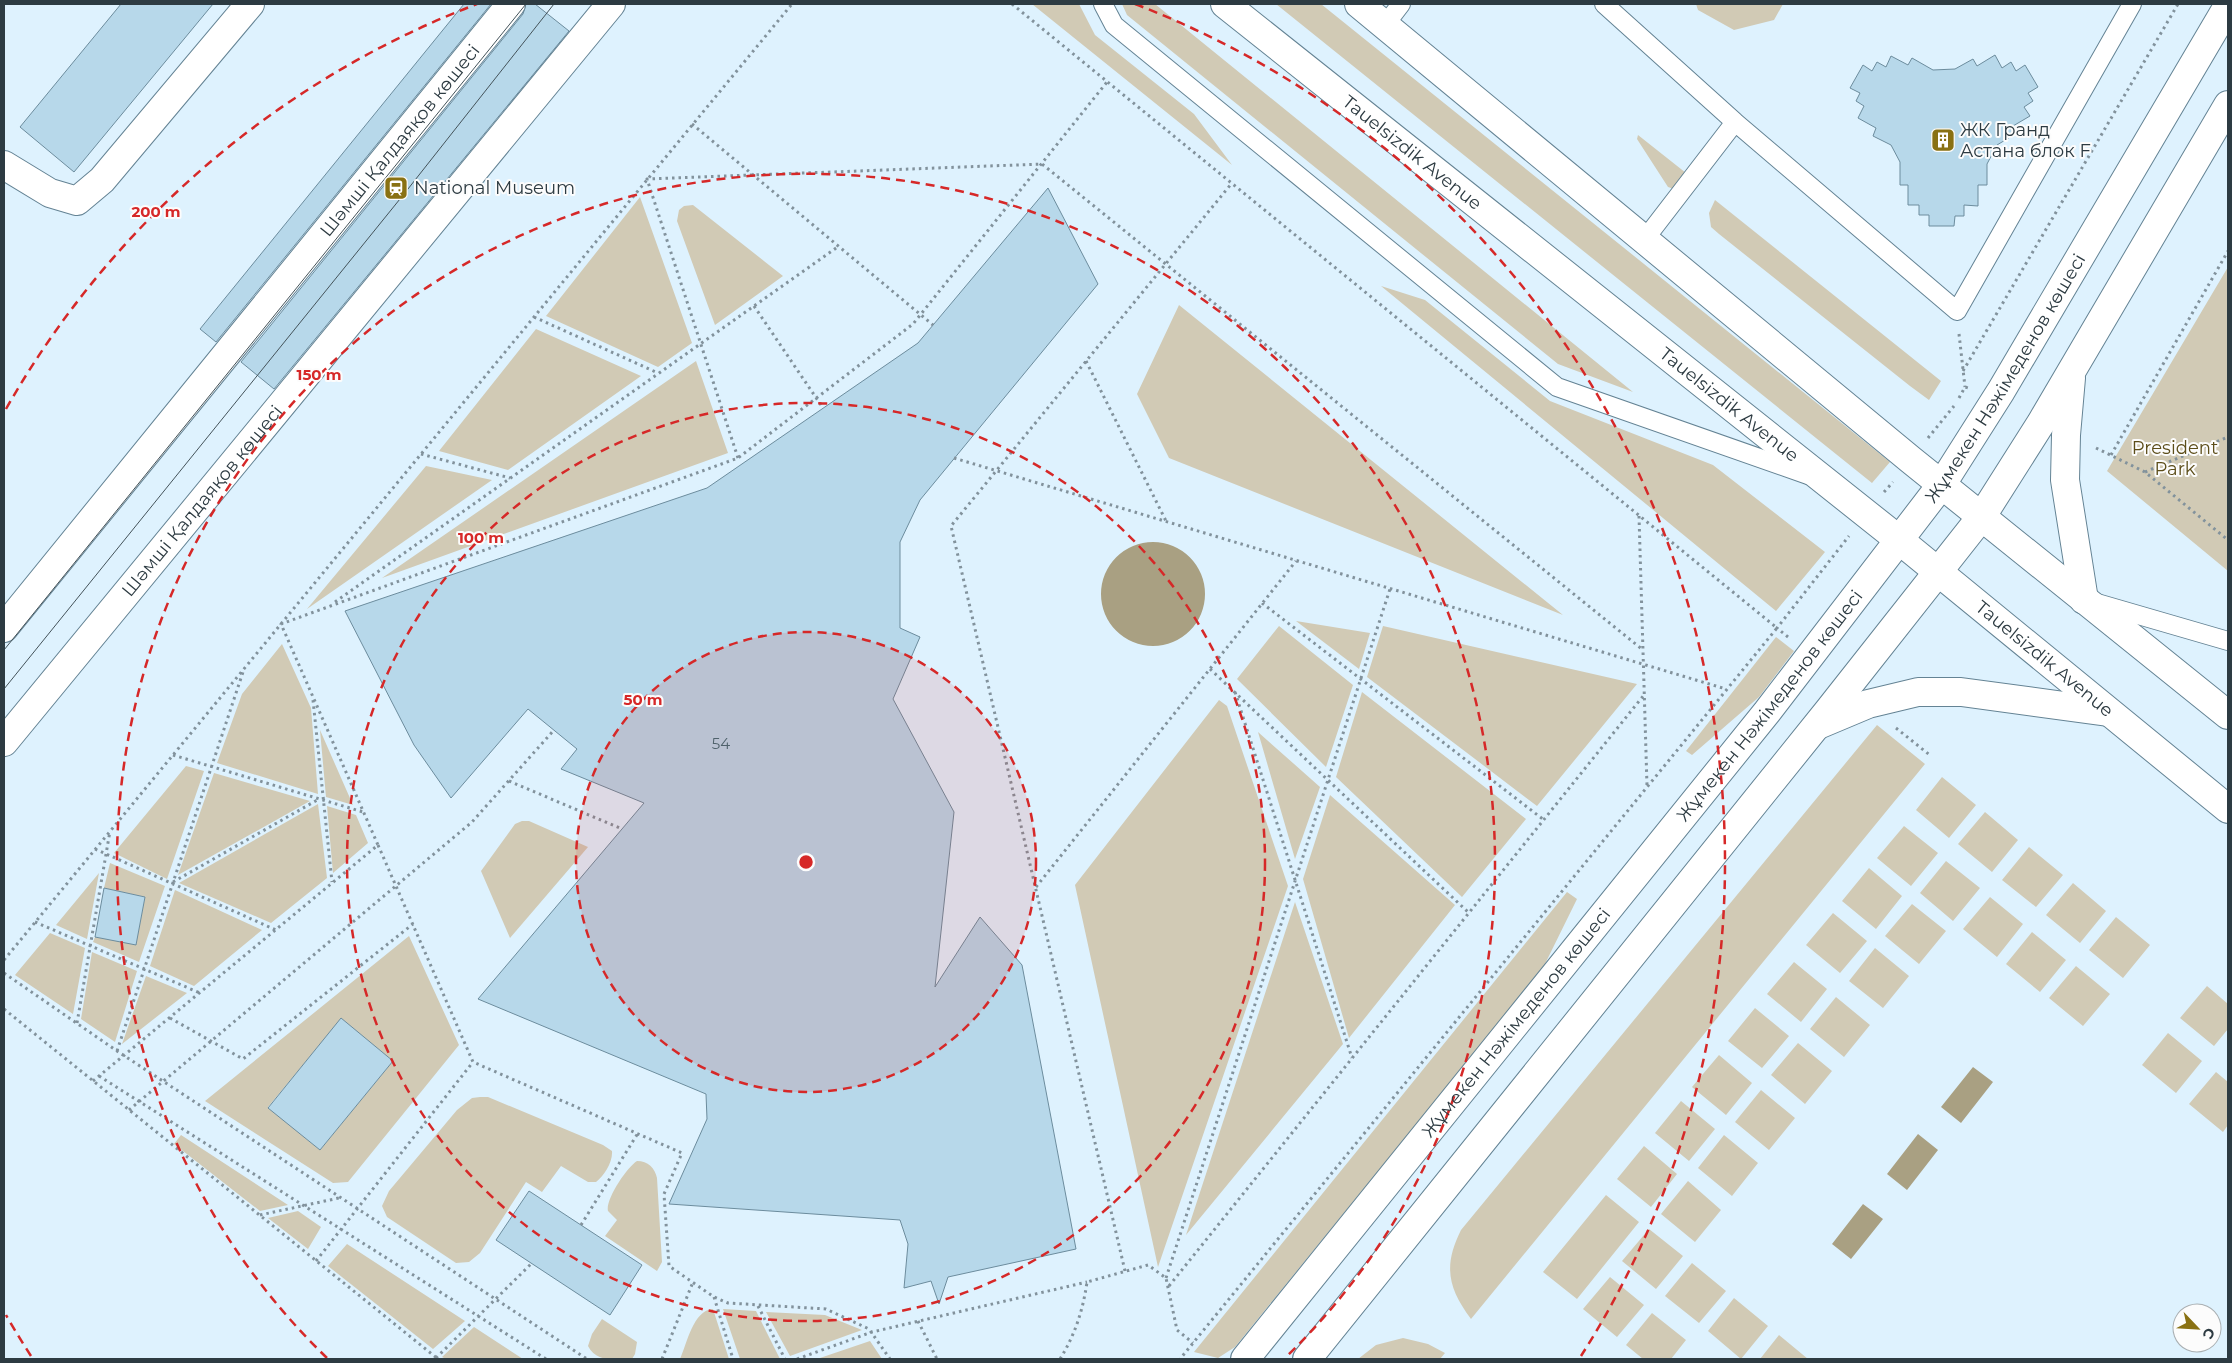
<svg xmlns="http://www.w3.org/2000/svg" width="2232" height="1363" viewBox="0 0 2232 1363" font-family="Montserrat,sans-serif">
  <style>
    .green { fill: #d1cab5; fill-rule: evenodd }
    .water { fill: #a9a082 }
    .building { fill: #b7d8ea; stroke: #6c8c9d }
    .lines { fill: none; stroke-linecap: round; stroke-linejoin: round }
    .service-casing { stroke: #648394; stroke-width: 20 }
    .minor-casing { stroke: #648394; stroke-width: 30 }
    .secondary-casing { stroke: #648394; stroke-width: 30 }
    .path { stroke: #82929c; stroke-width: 3; stroke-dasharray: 2.5 4; stroke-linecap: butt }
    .service { stroke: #fff; stroke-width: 18 }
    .minor { stroke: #fff; stroke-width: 28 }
    .secondary { stroke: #fff; stroke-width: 28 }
    .tram { stroke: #44535a; stroke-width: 1 }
    .ring { fill: none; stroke: #d62828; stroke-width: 2.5; stroke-dasharray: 9 6 }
    .labels { text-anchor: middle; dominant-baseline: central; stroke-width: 4; stroke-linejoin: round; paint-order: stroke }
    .number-label { font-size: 15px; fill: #50626c }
    .poi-label { font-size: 18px; fill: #2d3b42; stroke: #fcfcfc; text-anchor: start }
    .street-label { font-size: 18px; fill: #2d3b42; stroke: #fcfcfc }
    .park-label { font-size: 18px; fill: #5c4d19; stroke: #fcfcfc }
    .centre { fill: #d62828; stroke: #fcfcfc; stroke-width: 2.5 }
    .ring-label { font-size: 15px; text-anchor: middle; font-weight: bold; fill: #d62828; stroke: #fcfcfc; stroke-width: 4; stroke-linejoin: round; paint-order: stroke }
  </style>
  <rect width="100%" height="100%" fill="#def2fe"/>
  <path class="green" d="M 1032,4 L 1079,4 L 1095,35 L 1194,114 L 1232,165 Z
    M 1122,4 L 1155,4 L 1633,392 L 1558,364 L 1127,15 Z
    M 1276,4 L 1321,4 L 1890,462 L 1872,483 Z
    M 1696,4 L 1783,4 L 1774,20 L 1734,30 L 1698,10 Z
    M 1638,135 L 1686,173 L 1674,189 L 1668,187 L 1637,139 Z
    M 640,197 L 692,343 L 658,367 L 546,316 Z
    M 1715,200 L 1941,381 L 1929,400 L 1910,386 L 1719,234 L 1711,227 L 1709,213 Z
    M 693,205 L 783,276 L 715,325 L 677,221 L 679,210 L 684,206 Z
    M 2228,267 L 2228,571 L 2107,471 Z
    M 1381,286 L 1425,300 L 1550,401 L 1713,465 L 1825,552 L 1776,611 Z
    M 1179,305 L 1563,615 L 1169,458 L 1137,394 Z
    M 536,329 L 641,376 L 508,470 L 439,451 Z
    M 696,361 L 728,453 L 382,578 Z
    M 426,466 L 492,480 L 307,609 Z
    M 1296,621 L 1370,633 L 1359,669 Z
    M 1279,626 L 1353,685 L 1326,767 L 1237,679 Z
    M 1383,626 L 1637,684 L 1537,806 L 1367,677 Z
    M 1776,637 L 1794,651 L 1759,697 L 1692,755 L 1686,751 Z
    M 282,644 L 311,708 L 318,794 L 217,763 L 242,694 Z
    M 1362,692 L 1526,819 L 1462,897 L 1336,777 Z
    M 1219,700 L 1227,706 L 1288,886 L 1158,1267 L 1075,885 Z
    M 1877,725 L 1925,764 L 1471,1319 C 1448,1288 1443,1266 1461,1230 Z
    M 320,730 L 353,805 L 326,797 Z
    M 1258,732 L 1320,787 L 1295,859 Z
    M 186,766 L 204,771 L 167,879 L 114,853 Z
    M 214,773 L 310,801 L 178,875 Z
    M 1942,777 L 1976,805 L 1949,838 L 1916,810 Z
    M 1330,795 L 1455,905 L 1349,1038 L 1303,879 Z
    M 318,804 L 327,878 L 271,923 L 179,883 Z
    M 327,806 L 356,815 L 368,843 L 333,873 Z
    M 1985,812 L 2018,840 L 1992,872 L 1958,844 Z
    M 522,821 L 529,821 L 588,847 L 510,938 L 481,871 L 515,824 Z
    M 1904,826 L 1938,853 L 1911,886 L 1877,858 Z
    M 2029,847 L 2063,875 L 2036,907 L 2002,880 Z
    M 1946,861 L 1980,888 L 1953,921 L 1920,893 Z
    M 110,863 L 165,886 L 139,962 L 93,942 L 95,937 L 136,944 L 145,897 L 104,888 Z
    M 1869,868 L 1902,896 L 1876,929 L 1842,901 Z
    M 99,873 L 87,939 L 56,925 Z
    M 2073,883 L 2106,911 L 2080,943 L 2046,915 Z
    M 175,890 L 262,930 L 194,986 L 150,966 Z
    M 1567,892 L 1577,899 L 1543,968 L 1235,1347 L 1218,1358 L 1194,1352 Z
    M 1990,897 L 2023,924 L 1997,957 L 1963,929 Z
    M 1295,902 L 1343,1044 L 1186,1235 Z
    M 1912,904 L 1946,931 L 1919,964 L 1885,936 Z
    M 1833,913 L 1867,941 L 1840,973 L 1806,945 Z
    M 2116,917 L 2150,945 L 2123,978 L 2089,950 Z
    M 2032,932 L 2066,960 L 2040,992 L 2006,964 Z
    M 50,933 L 85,948 L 73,1014 L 15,975 Z
    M 409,936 L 459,1045 L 348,1182 L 333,1183 L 205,1101 ZM 341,1019 L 393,1061 L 320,1150 L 268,1107 Z
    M 1875,948 L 1909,976 L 1883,1008 L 1849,981 Z
    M 92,952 L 137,971 L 115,1042 L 81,1019 Z
    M 1794,962 L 1827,989 L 1801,1022 L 1767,994 Z
    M 2076,966 L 2110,994 L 2083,1026 L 2049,998 Z
    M 146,976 L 187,993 L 122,1044 Z
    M 2207,986 L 2228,1004 L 2228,1029 L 2214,1046 L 2180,1018 Z
    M 1836,997 L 1870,1025 L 1844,1057 L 1810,1029 Z
    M 1755,1008 L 1789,1036 L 1762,1068 L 1728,1041 Z
    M 2168,1033 L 2202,1061 L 2176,1093 L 2142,1065 Z
    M 1798,1043 L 1832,1071 L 1805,1104 L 1771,1075 Z
    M 1719,1055 L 1752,1083 L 1726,1115 L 1692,1087 Z
    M 2216,1072 L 2228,1082 L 2228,1125 L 2223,1132 L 2189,1104 Z
    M 1761,1090 L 1795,1118 L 1769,1150 L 1735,1122 Z
    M 480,1097 L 488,1097 L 603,1145 L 612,1151 C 613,1162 604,1176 596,1182 L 588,1182 L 561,1166 L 542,1192 L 526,1182 L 480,1253 L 469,1262 L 456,1263 L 387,1217 L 382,1206 L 389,1191 L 457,1110 L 472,1098 Z
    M 1681,1101 L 1715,1129 L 1689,1161 L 1655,1133 Z
    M 181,1135 L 288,1205 L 260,1211 L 174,1144 Z
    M 1724,1135 L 1758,1163 L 1732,1196 L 1698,1168 Z
    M 1644,1146 L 1677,1174 L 1651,1207 L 1617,1179 Z
    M 637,1161 C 648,1161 655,1168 657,1178 L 662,1262 L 657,1271 L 605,1236 L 617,1220 L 608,1211 C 605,1200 627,1167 637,1161 Z
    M 1688,1181 L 1721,1210 L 1695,1242 L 1661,1214 Z
    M 1606,1195 L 1639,1222 L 1577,1299 L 1543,1272 Z
    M 298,1211 L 321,1227 L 308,1249 L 268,1218 Z
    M 1649,1229 L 1683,1256 L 1656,1289 L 1622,1261 Z
    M 347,1244 L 465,1321 L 433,1349 L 328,1266 Z
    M 1692,1263 L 1726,1291 L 1699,1323 L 1665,1296 Z
    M 1610,1277 L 1644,1305 L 1617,1337 L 1583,1309 Z
    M 1734,1298 L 1768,1326 L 1741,1359 L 1708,1331 Z
    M 713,1309 L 729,1359 L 680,1359 C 687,1344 693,1310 713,1309 Z
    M 723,1309 L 756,1311 L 780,1359 L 740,1359 Z
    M 766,1312 L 825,1315 L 862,1330 L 790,1356 Z
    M 1652,1313 L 1686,1340 L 1671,1359 L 1643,1359 L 1626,1345 Z
    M 602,1319 L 637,1342 L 635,1354 L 632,1359 C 614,1359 597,1363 588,1346 L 592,1334 Z
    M 474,1327 L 523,1359 L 446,1359 L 442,1357 Z
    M 1779,1335 L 1808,1359 L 1760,1359 Z
    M 1403,1338 L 1428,1344 L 1445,1353 L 1440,1359 L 1358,1359 L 1376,1345 Z
    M 870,1341 L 882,1359 L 817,1359 Z"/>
  <path class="water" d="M1101 594a52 52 0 1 1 104 0a52 52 0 1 1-104 0Z
    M 1973,1067 L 1993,1082 L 1961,1123 L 1941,1107 Z
    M 1918,1134 L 1938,1150 L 1907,1190 L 1887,1174 Z
    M 1863,1204 L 1883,1219 L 1851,1259 L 1832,1244 Z"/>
  <path class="building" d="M 121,4 L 213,4 L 74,172 L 20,127 Z
    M 464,4 L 491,4 L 216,342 L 200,329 Z
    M 526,4 L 535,4 L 569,31 L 274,389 L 241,362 L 523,14 Z
    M 1995,55 L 2002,68 L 2011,62 L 2016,71 L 2025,65 L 2038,87 L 2028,93 L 2033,101 L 2024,107 L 2030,116 L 2013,126 L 2017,133 L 1997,145 L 1987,164 L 1987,185 L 1978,185 L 1978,206 L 1964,205 L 1964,216 L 1955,216 L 1954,226 L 1929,226 L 1929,215 L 1919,215 L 1919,205 L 1908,205 L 1908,185 L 1900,185 L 1900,162 L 1891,145 L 1873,136 L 1876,128 L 1858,118 L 1864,106 L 1856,101 L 1860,93 L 1850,88 L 1863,65 L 1872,71 L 1877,62 L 1886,67 L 1891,56 L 1908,65 L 1912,58 L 1933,70 L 1955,69 L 1973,59 L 1977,66 Z
    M 1048,188 L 1098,284 L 920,500 L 900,542 L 900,628 L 920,637 L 893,699 L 954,812 L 935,987 L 980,917 L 1022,965 L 1076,1249 L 948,1277 L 939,1304 L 931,1281 L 904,1288 L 908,1244 L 900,1220 L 669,1204 L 707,1119 L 706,1094 L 478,999 L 644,803 L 561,769 L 577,749 L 528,709 L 451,798 L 414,745 L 345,611 L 707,488 L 918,343 Z
    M 104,888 L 145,897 L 136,945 L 95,937 Z
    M 341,1018 L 393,1061 L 320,1150 L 268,1108 Z
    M 529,1191 L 642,1265 L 610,1315 L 496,1240 Z"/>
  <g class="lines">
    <g class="service-casing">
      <path id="service" d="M 1103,4 L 1114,25 L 1557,387 L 1808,475
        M 1604,4 L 1735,122 L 1957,311 L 2132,4
        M 1385,25 L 1401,4
        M 1645,239 L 1735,122
        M 2097,603 L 2228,641"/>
    </g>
    <g class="minor-casing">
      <g id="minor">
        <path d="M 4,165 L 50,193 L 77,201 L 102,180 L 250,4"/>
        <path id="s1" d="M 4,628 L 511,4"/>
        <path id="s2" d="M 4,742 L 611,4"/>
      </g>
    </g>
    <g class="secondary-casing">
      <g id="secondary">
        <path id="s3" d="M 1225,4 L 1898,539 L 2228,809"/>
        <path d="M 1359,4 L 1911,460 L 2228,715"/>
        <path d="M 2071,378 L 2066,435 L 2065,480 L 2084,600"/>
        <path d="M 1818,725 L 1868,704 L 1918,692 L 1961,692 L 2108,712"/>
        <path id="s4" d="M 1245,1359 L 1767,712 L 1942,484 L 2001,391 L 2228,6"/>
        <path d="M 1307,1359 L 1829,710 L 1982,516 L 2041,423 L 2228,105"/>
      </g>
    </g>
    <path class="path" d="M 1012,4 L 1777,628 L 1180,1359
      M 692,124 L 933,325
      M 754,306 L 823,408
      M 534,317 L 658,373
      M 1959,334 L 1965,387
      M 1086,361 L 1167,523
      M 1963,371 L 2178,4
      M 1959,398 L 1965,387 L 1968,388
      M 1928,438 L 1954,406
      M 2096,448 L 2145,472 L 2228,540
      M 421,454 L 510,478
      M 2111,455 L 2228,251
      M 738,458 L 647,179 L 1042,164 L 1643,650
      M 954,458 L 1726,689
      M 2145,472 L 2228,437
      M 1884,492 L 1893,482
      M 1639,516 L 1647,786
      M 335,602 L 839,246
      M 1262,603 L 1544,820
      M 1788,637 L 1777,628 L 1849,536
      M 1210,669 L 1469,913
      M 1235,692 L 1352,1058
      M 313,700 L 332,882
      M 1896,728 L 1931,756
      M 173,755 L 363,812
      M 509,781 L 622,829
      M 378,845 L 473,1062 L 682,1153 L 664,1194 L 669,1266 L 714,1297 L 728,1303 L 826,1309 L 869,1329 L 890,1359
      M 95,849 L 276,930
      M 173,882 L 319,799
      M 1036,887 L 1296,561
      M 35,922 L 200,993
      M 4,960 L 792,4
      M 4,973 L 117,1051 L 587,1359
      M 4,1009 L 438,1359
      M 170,1018 L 243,1059 L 413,924
      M 77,1023 L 110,831
      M 117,1051 L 243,672
      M 99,1076 L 546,1359
      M 93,1081 L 378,845 L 281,624 L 738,458 L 913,324 L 1107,82
      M 129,1110 L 472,822 L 554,730
      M 260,1215 L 339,1198
      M 581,1225 L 638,1133
      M 316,1261 L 473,1062
      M 1125,1271 L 951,526 L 1232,183
      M 1166,1278 L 1390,589
      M 1169,1286 L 1644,695
      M 714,1297 L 733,1359
      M 758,1306 L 785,1359
      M 918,1321 L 937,1359
      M 436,1358 L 532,1263
      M 662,1359 L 693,1282
      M 797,1359 L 872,1332 L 1087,1282
      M 1060,1359 C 1075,1335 1083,1310 1087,1282 L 1148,1265 L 1166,1278 L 1177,1330 L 1193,1343"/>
    <use href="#service" class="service"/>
    <use href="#minor" class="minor"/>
    <use href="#secondary" class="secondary"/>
    <path class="tram" d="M 4,650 L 526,4
      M 4,689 L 404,194 L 554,4"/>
  </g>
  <circle cx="806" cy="862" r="230" fill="#d62828" fill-opacity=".12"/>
  <g class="ring">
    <circle cx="806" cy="862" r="230"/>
    <circle cx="806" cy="862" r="459"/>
    <path d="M327 1358A689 689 0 1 1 1285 1358"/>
    <path d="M31 1356A919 919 0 0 1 6 1315M6 409A919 919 0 0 1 477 4M1135 4A919 919 0 0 1 1581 1356"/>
  </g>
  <defs>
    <g id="building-square" transform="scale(1.25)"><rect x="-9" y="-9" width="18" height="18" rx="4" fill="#897113" stroke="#fcfcfc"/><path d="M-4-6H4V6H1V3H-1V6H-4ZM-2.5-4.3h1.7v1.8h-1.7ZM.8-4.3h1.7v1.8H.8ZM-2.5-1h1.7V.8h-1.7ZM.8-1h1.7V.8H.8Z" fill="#fff"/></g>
    <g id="station-square" transform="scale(1.25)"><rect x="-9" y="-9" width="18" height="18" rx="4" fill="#897113" stroke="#fcfcfc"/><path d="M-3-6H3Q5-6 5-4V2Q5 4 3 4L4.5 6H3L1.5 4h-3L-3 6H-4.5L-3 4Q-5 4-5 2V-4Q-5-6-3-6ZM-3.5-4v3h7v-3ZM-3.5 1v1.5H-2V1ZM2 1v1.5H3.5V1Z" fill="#fff"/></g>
  </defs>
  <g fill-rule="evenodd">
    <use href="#building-square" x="1943" y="140"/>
    <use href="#station-square" x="396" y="188"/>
  </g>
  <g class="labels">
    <g class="number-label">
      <text x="721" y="743">54</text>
    </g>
    <g class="poi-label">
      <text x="1960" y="130">ЖК Гранд<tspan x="1960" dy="21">Астана блок F</tspan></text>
      <text x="414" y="188">National Museum</text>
    </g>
    <g class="street-label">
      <text stroke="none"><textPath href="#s1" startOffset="628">Шәмші Қалдаяқов көшесі</textPath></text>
      <text stroke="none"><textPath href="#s3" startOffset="239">Tauelsizdik Avenue</textPath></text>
      <text stroke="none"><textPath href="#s4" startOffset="1242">Жұмекен Нәжімеденов көшесі</textPath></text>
      <text stroke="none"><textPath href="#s3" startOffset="644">Tauelsizdik Avenue</textPath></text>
      <text stroke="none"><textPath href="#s2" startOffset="312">Шәмші Қалдаяқов көшесі</textPath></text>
      <text stroke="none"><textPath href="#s3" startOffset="1049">Tauelsizdik Avenue</textPath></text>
      <text stroke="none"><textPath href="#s4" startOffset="838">Жұмекен Нәжімеденов көшесі</textPath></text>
      <text stroke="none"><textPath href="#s4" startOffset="432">Жұмекен Нәжімеденов көшесі</textPath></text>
    </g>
    <g class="park-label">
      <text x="2175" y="448">President<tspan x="2175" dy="21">Park</tspan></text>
    </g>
  </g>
  <circle cx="806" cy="862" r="8" class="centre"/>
  <g class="ring-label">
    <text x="156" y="217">200 m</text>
    <text x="319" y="380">150 m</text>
    <text x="481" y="543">100 m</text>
    <text x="643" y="705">50 m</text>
  </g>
  <rect width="2232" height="1363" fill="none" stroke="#2d3b42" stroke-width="10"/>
  <g transform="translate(2197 1328) rotate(115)"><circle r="24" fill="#fcfcfc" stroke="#a9afb2"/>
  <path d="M0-4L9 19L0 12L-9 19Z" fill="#897113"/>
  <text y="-8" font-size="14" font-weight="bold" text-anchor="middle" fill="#2d3b42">С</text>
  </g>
</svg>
